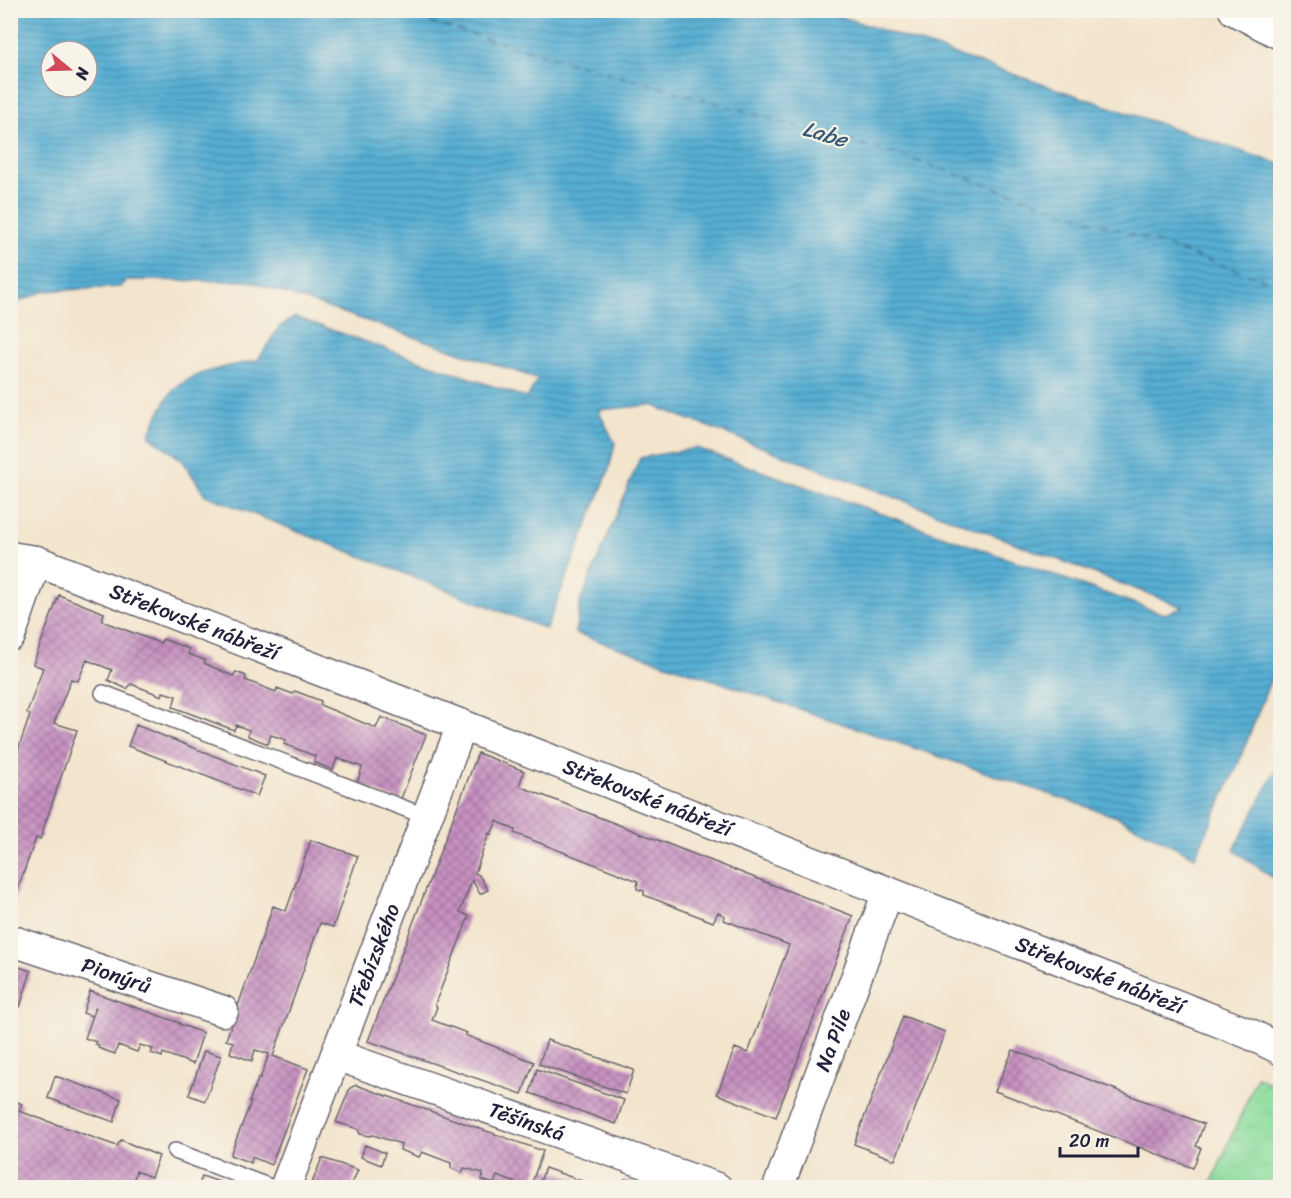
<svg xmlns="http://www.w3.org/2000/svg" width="1291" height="1198" viewBox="0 0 1291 1198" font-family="Sriracha,sans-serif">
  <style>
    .park { fill: url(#park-crowns); stroke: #567f6c; stroke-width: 1.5 }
    .water { fill: url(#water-rules); stroke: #3c6887; stroke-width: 1.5; fill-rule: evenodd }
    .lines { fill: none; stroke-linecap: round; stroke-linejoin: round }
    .ferry { stroke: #375a78; stroke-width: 1.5; stroke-dasharray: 8 6; stroke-linecap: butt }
    .building { fill: url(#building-cross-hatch) }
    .lane-casing { stroke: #6b666e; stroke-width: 18 }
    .street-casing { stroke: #6b666e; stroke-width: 33 }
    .lane { stroke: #fff; stroke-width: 15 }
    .street { stroke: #fff; stroke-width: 30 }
    .labels { text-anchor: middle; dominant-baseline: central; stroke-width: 4.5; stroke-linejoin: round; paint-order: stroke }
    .street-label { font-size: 21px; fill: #22223b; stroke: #f7f3e8 }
    .water-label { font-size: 22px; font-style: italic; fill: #375a78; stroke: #f7f3e8 }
  </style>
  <defs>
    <pattern id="park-crowns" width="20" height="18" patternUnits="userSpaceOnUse" patternTransform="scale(1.5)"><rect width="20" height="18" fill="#8adc9c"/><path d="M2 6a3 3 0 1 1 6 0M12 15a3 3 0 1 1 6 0" fill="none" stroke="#77bc87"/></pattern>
    <pattern id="water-rules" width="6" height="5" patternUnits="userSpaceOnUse" patternTransform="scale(1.5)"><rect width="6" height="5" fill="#56aed3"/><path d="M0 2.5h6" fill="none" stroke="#478dac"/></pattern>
    <pattern id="building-cross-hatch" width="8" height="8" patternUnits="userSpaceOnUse" patternTransform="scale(1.5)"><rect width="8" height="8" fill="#c791c1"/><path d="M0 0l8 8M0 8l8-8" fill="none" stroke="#a1769e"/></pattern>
  </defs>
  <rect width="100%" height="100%" fill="#f7f3e8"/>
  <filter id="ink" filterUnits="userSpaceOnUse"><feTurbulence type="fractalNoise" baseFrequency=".0167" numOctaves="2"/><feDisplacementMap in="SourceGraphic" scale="12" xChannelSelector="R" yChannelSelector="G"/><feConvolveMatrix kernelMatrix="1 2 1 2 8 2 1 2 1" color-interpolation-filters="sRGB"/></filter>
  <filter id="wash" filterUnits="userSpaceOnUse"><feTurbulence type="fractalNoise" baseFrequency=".008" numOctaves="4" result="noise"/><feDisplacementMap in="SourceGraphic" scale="24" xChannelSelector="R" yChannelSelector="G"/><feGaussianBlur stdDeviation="1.35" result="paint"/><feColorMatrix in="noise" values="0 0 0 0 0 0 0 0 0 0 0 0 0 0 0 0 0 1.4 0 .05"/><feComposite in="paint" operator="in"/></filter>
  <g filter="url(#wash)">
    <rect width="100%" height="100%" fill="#f3e5cd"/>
    <path class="park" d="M 1257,1077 L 1280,1089 L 1280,1187 L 1210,1187 Z"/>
    <path class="water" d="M 10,11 L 825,11 L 1280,164 L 1280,660 L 1276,666 L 1237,767 L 1195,857 L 1117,817 L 575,633 L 581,600 L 640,458 L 696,448 L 1164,614 L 1183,607 L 651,405 L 598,410 L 615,443 L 609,470 L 546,629 L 205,495 L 183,461 L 149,435 C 155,422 161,408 168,397 C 187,370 229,367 258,360 L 279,327 L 295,317 L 527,398 L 538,379 L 249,281 L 127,280 L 121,287 L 44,291 L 11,305 ZM 51,51 L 87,51 L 87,87 L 51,87 Z
      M 1280,762 L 1280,883 L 1234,850 Z"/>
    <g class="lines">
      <path class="ferry" d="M 361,10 L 411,17 L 906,157 L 1280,285"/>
    </g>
    <g id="blocks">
      <path class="building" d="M 59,595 L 104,613 L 102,621 L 160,643 L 163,639 L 189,649 L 188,654 L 205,660 L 204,663 L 233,676 L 236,672 L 246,676 L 245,680 L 276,692 L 277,688 L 293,694 L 295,691 L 321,701 L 320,705 L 376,728 L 381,717 L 426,735 L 400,801 L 357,784 L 362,767 L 337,758 L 333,770 L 314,762 L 315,756 L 284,744 L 286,740 L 271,735 L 268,744 L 248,736 L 249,730 L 236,725 L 234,730 L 173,707 L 176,696 L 163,692 L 162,696 L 131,684 L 127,689 L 108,680 L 112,670 L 87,660 L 78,681 L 71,679 L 54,723 L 77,730 L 40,839 L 36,838 L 12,905 L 10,905 L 10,773 L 30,715 L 27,713 L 43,668 L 33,664 Z
        M 136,725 L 265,776 L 257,796 L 128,746 Z
        M 478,753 L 524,771 L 519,786 L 853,916 L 776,1117 L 717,1094 L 735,1048 L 748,1053 L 789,945 L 724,920 L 725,916 L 718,912 L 713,922 L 644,895 L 644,891 L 637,889 L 638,881 L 514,833 L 515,830 L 497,821 L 491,834 L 489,833 L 475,873 L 479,875 L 488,890 L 480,894 L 472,880 L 460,912 L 469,916 L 435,1004 L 437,1007 L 432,1020 L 467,1033 L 465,1035 L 534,1062 L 522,1094 L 368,1041 Z
        M 311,840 L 358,856 L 333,927 L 320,923 L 273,1056 L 308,1069 L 271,1165 L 252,1157 L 251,1163 L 230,1155 L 251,1102 L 249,1102 L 258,1079 L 260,1079 L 269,1054 L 255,1050 L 252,1061 L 230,1053 L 233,1042 L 226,1040 L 273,906 L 286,911 Z
        M 10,964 L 31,971 L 20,1007 L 10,1004 Z
        M 90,991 L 180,1023 L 179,1024 L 203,1033 L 193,1064 L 163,1053 L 162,1057 L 151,1053 L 153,1049 L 140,1045 L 137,1052 L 118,1045 L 115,1054 L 98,1048 L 99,1045 L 95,1044 L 96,1042 L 85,1038 L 96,1007 L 92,1016 L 83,1013 Z
        M 903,1016 L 945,1032 L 895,1160 L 854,1144 Z
        M 547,1040 L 634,1070 L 626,1094 L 539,1064 Z
        M 1013,1050 L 1204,1124 L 1196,1146 L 1201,1148 L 1193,1168 L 995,1091 Z
        M 204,1051 L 221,1056 L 205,1101 L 189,1095 Z
        M 537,1069 L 624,1100 L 616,1124 L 530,1093 Z
        M 55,1076 L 121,1099 L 114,1122 L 48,1098 Z
        M 356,1085 L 543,1151 L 530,1188 L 497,1176 L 494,1184 L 482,1180 L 483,1173 L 464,1168 L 462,1173 L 451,1168 L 451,1163 L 422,1152 L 419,1157 L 400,1150 L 401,1144 L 373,1135 L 369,1136 L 360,1134 L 358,1129 L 336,1122 L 350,1088 Z
        M 10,1099 L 22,1104 L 19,1111 L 117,1146 L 121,1140 L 159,1156 L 151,1177 L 136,1171 L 134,1178 L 163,1188 L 20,1188 L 10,1186 Z
        M 365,1145 L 385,1153 L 381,1165 L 361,1157 Z
        M 322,1158 L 358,1170 L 350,1188 L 310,1188 Z
        M 545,1168 L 599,1187 L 599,1188 L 538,1188 Z
        M 202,1176 L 234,1187 L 234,1188 L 198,1188 Z
        M 625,1179 L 648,1187 L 648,1188 L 622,1188 Z"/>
    </g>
  </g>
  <g filter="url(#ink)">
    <use href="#blocks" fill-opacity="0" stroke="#6b666e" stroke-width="1.5"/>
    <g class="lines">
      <g class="lane-casing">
        <path id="lane" d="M 103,693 L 427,817
          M 175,1151 L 273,1188"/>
      </g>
      <g class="street-casing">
        <g id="street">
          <path d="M 1234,10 L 1280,34"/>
          <path id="s1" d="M 10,557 L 36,561 L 462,725 L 1250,1034 L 1280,1049"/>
          <path d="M 10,636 L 36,561"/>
          <path id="s2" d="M 10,940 L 223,1011"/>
          <path id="s3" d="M 336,1055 L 717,1188"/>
          <path id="s4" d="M 285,1188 L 462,725"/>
          <path id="s5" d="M 778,1188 L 888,892"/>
        </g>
      </g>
      <use href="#lane" class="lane"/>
      <use href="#street" class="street"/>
    </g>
  </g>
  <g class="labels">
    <g class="street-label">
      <text stroke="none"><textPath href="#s1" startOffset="196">Střekovské nábřeží</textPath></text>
      <text stroke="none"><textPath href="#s1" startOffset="682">Střekovské nábřeží</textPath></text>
      <text stroke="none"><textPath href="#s4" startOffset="249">Třebízského</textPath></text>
      <text stroke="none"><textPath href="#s1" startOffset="1168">Střekovské nábřeží</textPath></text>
      <text stroke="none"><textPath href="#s2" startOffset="112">Pionýrů</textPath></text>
      <text stroke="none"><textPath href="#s5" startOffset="158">Na Pile</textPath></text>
      <text stroke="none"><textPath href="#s3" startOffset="202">Těšínská</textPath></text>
    </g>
    <g class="water-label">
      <text transform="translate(825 134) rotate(16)">Labe</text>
    </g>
  </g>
  <rect width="1291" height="1198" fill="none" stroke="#f7f3e8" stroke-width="36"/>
  <g transform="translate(69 69) rotate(109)"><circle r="28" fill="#f7f3e8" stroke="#a29fa3" stroke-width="1.5"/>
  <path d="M0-4.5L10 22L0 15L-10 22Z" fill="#d1495b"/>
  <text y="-9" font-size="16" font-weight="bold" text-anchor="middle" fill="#22223b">N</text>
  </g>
  <path d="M1060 1147v9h78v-9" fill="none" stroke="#22223b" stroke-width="3"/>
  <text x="1069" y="1147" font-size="18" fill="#22223b" stroke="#f7f3e8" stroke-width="4.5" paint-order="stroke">20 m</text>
</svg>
